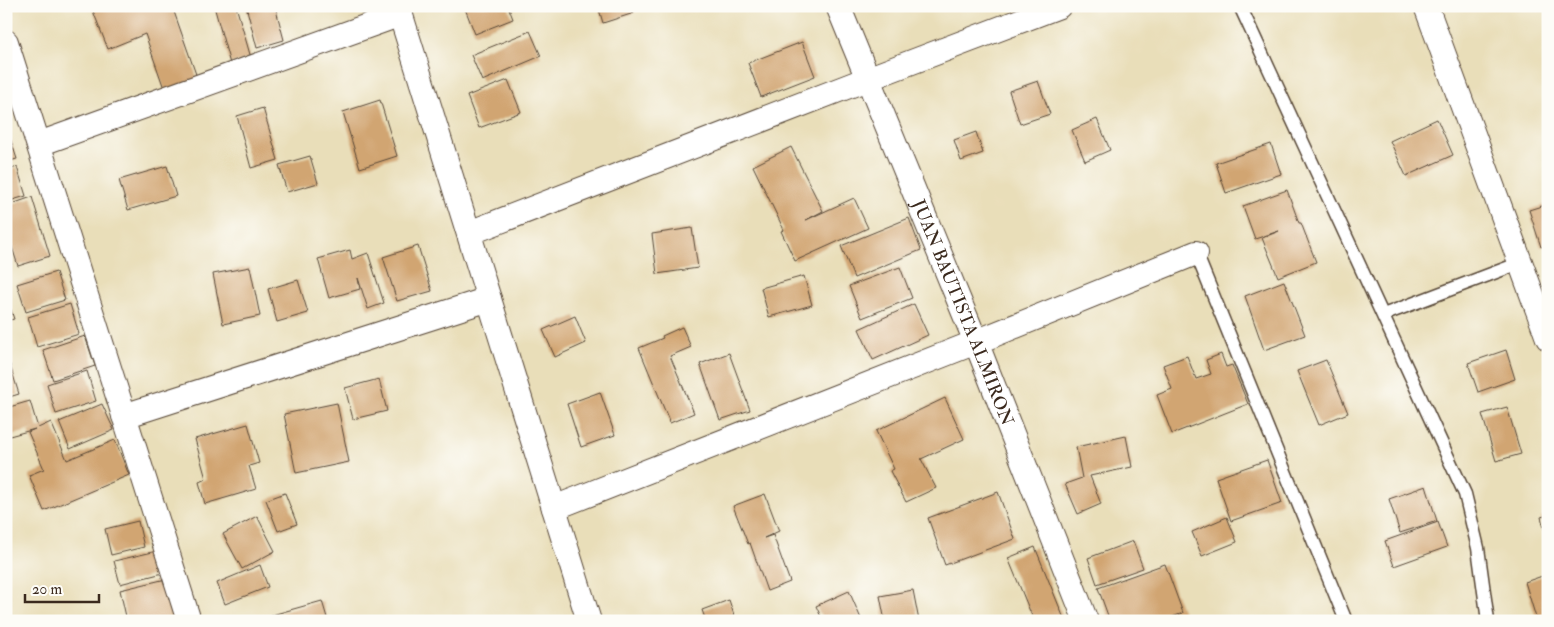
<svg xmlns="http://www.w3.org/2000/svg" width="1554" height="627" viewBox="0 0 1554 627" font-family="'IM FELL Double Pica',serif">
  <style>
    .building { fill: #d1a572 }
    .lines { fill: none; stroke-linecap: round; stroke-linejoin: round }
    .lane-casing { stroke: #554535; stroke-width: 15 }
    .street-casing { stroke: #554535; stroke-width: 26 }
    .lane { stroke: #fff; stroke-width: 12 }
    .street { stroke: #fff; stroke-width: 24 }
    .labels { text-anchor: middle; dominant-baseline: central; stroke-width: 5; stroke-linejoin: round; paint-order: stroke }
    .street-label { font-size: 18px; fill: #3b2a1e; stroke: #fdfcf7 }
  </style>
  <rect width="100%" height="100%" fill="#fdfcf7"/>
  <filter id="ink" filterUnits="userSpaceOnUse"><feTurbulence type="fractalNoise" baseFrequency=".02" numOctaves="2"/><feDisplacementMap in="SourceGraphic" scale="10" xChannelSelector="R" yChannelSelector="G"/><feConvolveMatrix kernelMatrix="1 2 1 2 8 2 1 2 1" color-interpolation-filters="sRGB"/></filter>
  <filter id="wash" filterUnits="userSpaceOnUse"><feTurbulence type="fractalNoise" baseFrequency=".0096" numOctaves="4" result="noise"/><feDisplacementMap in="SourceGraphic" scale="20" xChannelSelector="R" yChannelSelector="G"/><feGaussianBlur stdDeviation="1.12" result="paint"/><feColorMatrix in="noise" values="0 0 0 0 0 0 0 0 0 0 0 0 0 0 0 0 0 1.4 0 .05"/><feComposite in="paint" operator="in"/></filter>
  <g filter="url(#wash)">
    <rect width="100%" height="100%" fill="#e9deb9"/>
    <g id="blocks">
      <path class="building" d="M 91,6 L 135,6 L 136,8 L 142,6 L 172,6 L 199,83 L 166,94 L 145,34 L 108,49 Z
        M 214,6 L 236,6 L 251,58 L 230,64 Z
        M 246,6 L 275,6 L 284,40 L 257,48 Z
        M 464,6 L 508,6 L 513,19 L 475,34 Z
        M 598,6 L 632,6 L 634,13 L 603,23 Z
        M 530,31 L 541,56 L 482,81 L 471,55 Z
        M 802,42 L 815,76 L 761,97 L 748,63 Z
        M 508,80 L 521,112 L 479,128 L 467,96 Z
        M 1038,81 L 1050,114 L 1020,124 L 1009,91 Z
        M 380,100 L 397,156 L 360,168 L 343,112 Z
        M 6,104 L 12,120 L 6,121 Z
        M 263,108 L 278,160 L 251,168 L 237,116 Z
        M 1097,119 L 1110,150 L 1085,161 L 1072,130 Z
        M 1437,119 L 1453,155 L 1406,176 L 1390,141 Z
        M 6,126 L 17,159 L 6,162 Z
        M 976,132 L 983,153 L 961,161 L 954,140 Z
        M 1271,144 L 1281,174 L 1226,193 L 1216,163 Z
        M 791,147 L 823,211 L 806,220 L 854,198 L 868,228 L 795,261 L 781,231 L 784,230 L 753,166 Z
        M 310,156 L 318,183 L 287,192 L 279,165 Z
        M 167,166 L 176,196 L 128,210 L 119,180 Z
        M 17,167 L 26,196 L 6,202 L 6,171 Z
        M 1287,190 L 1299,223 L 1301,223 L 1316,262 L 1278,277 L 1262,238 L 1279,231 L 1255,239 L 1243,206 Z
        M 32,197 L 50,256 L 18,266 L 6,228 L 6,206 Z
        M 1548,204 L 1548,245 L 1541,247 L 1529,210 Z
        M 909,218 L 921,250 L 854,278 L 841,246 Z
        M 692,228 L 698,268 L 657,274 L 652,234 Z
        M 418,246 L 432,291 L 397,301 L 383,257 Z
        M 350,250 L 352,259 L 368,253 L 384,303 L 368,309 L 358,278 L 360,289 L 329,298 L 318,259 Z
        M 250,267 L 260,316 L 223,324 L 213,274 Z
        M 900,267 L 912,298 L 862,318 L 849,286 Z
        M 56,272 L 65,300 L 26,312 L 17,284 Z
        M 804,276 L 812,305 L 769,317 L 761,288 Z
        M 298,280 L 308,313 L 277,322 L 268,289 Z
        M 1284,281 L 1305,335 L 1264,350 L 1245,296 Z
        M 6,295 L 14,319 L 6,321 Z
        M 70,304 L 79,334 L 37,347 L 28,317 Z
        M 914,304 L 928,335 L 873,360 L 859,329 Z
        M 575,316 L 586,343 L 555,357 L 543,330 Z
        M 682,327 L 691,347 L 670,356 L 694,413 L 670,423 L 639,348 L 663,338 L 662,336 Z
        M 85,336 L 95,366 L 53,380 L 43,350 Z
        M 1506,350 L 1515,379 L 1478,392 L 1468,363 Z
        M 729,353 L 750,410 L 720,420 L 700,364 Z
        M 1221,354 L 1226,367 L 1232,365 L 1248,404 L 1172,434 L 1157,395 L 1172,389 L 1163,365 L 1187,356 L 1196,379 L 1211,374 L 1206,360 Z
        M 8,359 L 19,394 L 6,398 L 6,360 Z
        M 1326,360 L 1348,413 L 1319,425 L 1297,371 Z
        M 87,371 L 96,401 L 56,414 L 47,384 Z
        M 379,379 L 387,411 L 353,419 L 345,388 Z
        M 600,392 L 615,435 L 581,447 L 567,404 Z
        M 945,398 L 964,439 L 921,459 L 936,488 L 906,502 L 890,471 L 894,469 L 876,431 Z
        M 30,401 L 38,428 L 51,422 L 67,460 L 115,440 L 129,475 L 44,511 L 29,475 L 44,469 L 28,432 L 35,429 L 6,437 L 6,408 Z
        M 337,403 L 349,462 L 296,473 L 284,414 Z
        M 102,404 L 114,430 L 70,449 L 59,422 Z
        M 1507,407 L 1521,454 L 1496,461 L 1482,414 Z
        M 248,424 L 259,463 L 249,466 L 256,489 L 205,504 L 199,482 L 206,479 L 195,439 Z
        M 1126,436 L 1132,467 L 1090,476 L 1101,504 L 1078,514 L 1065,484 L 1082,478 L 1076,447 Z
        M 1267,460 L 1282,503 L 1231,521 L 1216,478 Z
        M 1426,486 L 1437,521 L 1400,533 L 1389,499 Z
        M 998,492 L 1015,539 L 945,565 L 928,518 Z
        M 285,493 L 297,524 L 278,531 L 266,500 Z
        M 765,494 L 779,531 L 764,538 L 773,535 L 790,582 L 767,591 L 750,543 L 748,544 L 733,506 Z
        M 1548,515 L 1548,538 L 1547,539 L 1541,517 Z
        M 257,516 L 275,551 L 242,569 L 223,534 Z
        M 1227,517 L 1237,542 L 1202,556 L 1192,532 Z
        M 138,521 L 144,547 L 111,555 L 105,529 Z
        M 1438,522 L 1447,547 L 1394,566 L 1385,541 Z
        M 1133,541 L 1143,568 L 1097,584 L 1088,558 Z
        M 1035,547 L 1065,621 L 1034,621 L 1008,558 Z
        M 157,551 L 163,573 L 120,584 L 114,561 Z
        M 1165,564 L 1183,613 L 1162,621 L 1110,621 L 1098,588 Z
        M 260,565 L 268,587 L 225,604 L 217,583 Z
        M 1548,574 L 1548,617 L 1537,621 L 1525,582 Z
        M 166,579 L 176,619 L 167,621 L 127,621 L 120,590 Z
        M 913,590 L 919,621 L 885,621 L 880,596 Z
        M 849,591 L 862,621 L 823,621 L 816,606 Z
        M 729,600 L 736,621 L 706,621 L 702,610 Z
        M 322,601 L 328,621 L 274,621 L 272,615 Z"/>
    </g>
  </g>
  <g filter="url(#ink)">
    <use href="#blocks" fill-opacity="0" stroke="#554535" stroke-width="1"/>
    <g class="lines">
      <g class="lane-casing">
        <path id="lane" d="M 1240,6 L 1465,494 L 1478,548 L 1488,621
          M 1196,253 L 1346,621
          M 1383,315 L 1520,263"/>
      </g>
      <g class="street-casing">
        <g id="street">
          <path d="M 398,6 L 589,621"/>
          <path id="s1" d="M 838,6 L 976,342 L 1086,621"/>
          <path d="M 1426,6 L 1548,338"/>
          <path d="M 6,42 L 189,621"/>
          <path d="M 39,144 L 401,14"/>
          <path d="M 469,233 L 867,79 L 1059,6"/>
          <path d="M 124,416 L 489,299"/>
          <path d="M 554,508 L 976,342 L 1196,253"/>
        </g>
      </g>
      <use href="#lane" class="lane"/>
      <use href="#street" class="street"/>
    </g>
  </g>
  <g class="labels">
    <g class="street-label">
      <text stroke="none"><textPath href="#s1" startOffset="331">JUAN BAUTISTA ALMIRON</textPath></text>
    </g>
  </g>
  <rect width="1554" height="627" fill="none" stroke="#fdfcf7" stroke-width="25"/>
  <path d="M25 594v8h74v-8" fill="none" stroke="#3b2a1e" stroke-width="2.5"/>
  <text x="32" y="594" font-size="15" fill="#3b2a1e" stroke="#fdfcf7" stroke-width="4" paint-order="stroke">20 m</text>
</svg>
